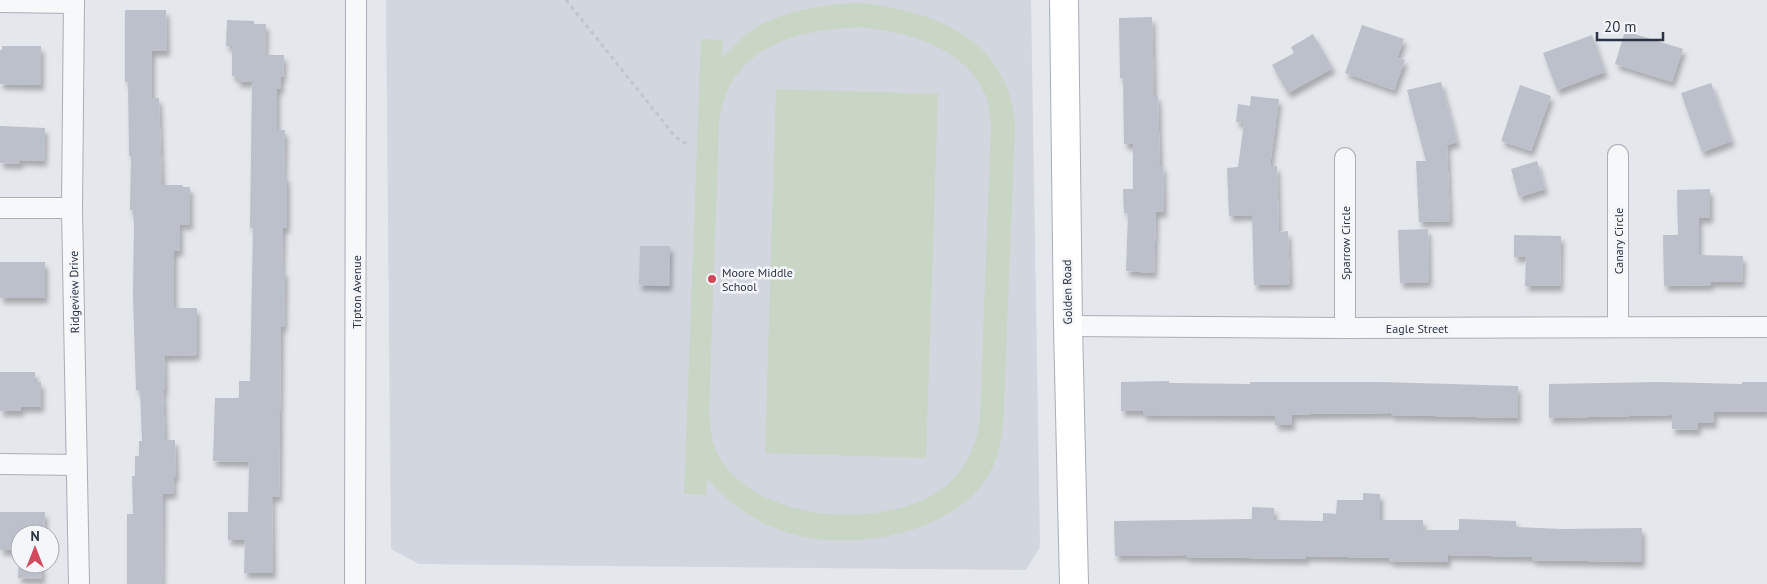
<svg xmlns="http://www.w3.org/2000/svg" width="1767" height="584" viewBox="0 0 1767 584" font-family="'PT Sans',sans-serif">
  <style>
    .built { fill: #d2d6de }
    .green { fill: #c9d6c5; fill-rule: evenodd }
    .building { fill: #bbc0ca; filter: url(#shadow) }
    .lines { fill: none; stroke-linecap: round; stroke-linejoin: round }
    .street-casing { stroke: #a9aeb7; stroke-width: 22 }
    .secondary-casing { stroke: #a9aeb7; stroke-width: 30 }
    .path { stroke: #c2c5cb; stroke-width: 3; stroke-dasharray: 4 4; stroke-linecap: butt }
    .street { stroke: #f7f8fa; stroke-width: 20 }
    .secondary { stroke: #fff; stroke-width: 28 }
    .poi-dot { fill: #d1495b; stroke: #f4f6f9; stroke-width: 2 }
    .labels { text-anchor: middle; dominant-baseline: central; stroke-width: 5; stroke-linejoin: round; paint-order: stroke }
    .street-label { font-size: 12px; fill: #2b3445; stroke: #f4f6f9 }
    .poi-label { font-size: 12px; fill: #2b3445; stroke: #f4f6f9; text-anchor: start }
  </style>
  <defs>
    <filter id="shadow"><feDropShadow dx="3" dy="5.5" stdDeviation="2.5" flood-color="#0004"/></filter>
  </defs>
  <rect width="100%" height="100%" fill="#e4e7ec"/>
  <path class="built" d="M 386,0 L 1031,0 L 1040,547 L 1026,570 L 419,564 L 391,549 Z"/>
  <path class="green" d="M 861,3 C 936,11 1009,40 1015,125 L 1003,429 C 1000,447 996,464 986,479 C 953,529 872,546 817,539 C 774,534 734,511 707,478 L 706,495 L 684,494 L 701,39 L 723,40 L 722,58 C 734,45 745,33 760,25 C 790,9 828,4 861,3 ZM 861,27 C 908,32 964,47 985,94 C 989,104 990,115 991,125 L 980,417 C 977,449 962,478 933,495 C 874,528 760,521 721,460 C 712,446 710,430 709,413 L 719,122 C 729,46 795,30 861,27 Z
    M 776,89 L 938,94 L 926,458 L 765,453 Z"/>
  <path class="building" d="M 125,10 L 166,10 L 167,51 L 152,51 L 152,98 L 159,98 L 162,185 L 182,185 L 183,187 L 190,187 L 190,225 L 180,224 L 180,251 L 174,251 L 174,308 L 197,308 L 197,355 L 164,356 L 165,390 L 163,390 L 165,440 L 175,440 L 176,477 L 173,477 L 174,493 L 163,494 L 162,584 L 127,584 L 127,514 L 133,514 L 132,476 L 135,476 L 135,456 L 139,456 L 139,441 L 142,441 L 140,390 L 136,390 L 133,296 L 134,225 L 133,210 L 130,210 L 131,156 L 129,156 L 128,82 L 125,82 Z
    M 1152,17 L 1154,96 L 1158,96 L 1160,166 L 1163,166 L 1164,212 L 1156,212 L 1154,273 L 1126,271 L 1128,213 L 1124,213 L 1123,189 L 1133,189 L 1133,144 L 1124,144 L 1123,78 L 1120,78 L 1119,18 Z
    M 227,20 L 254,21 L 254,24 L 266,24 L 265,55 L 284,55 L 283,77 L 281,77 L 281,89 L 277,89 L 277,130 L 285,130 L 284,177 L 287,177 L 287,228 L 283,228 L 282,271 L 285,271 L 284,327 L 281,327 L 279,497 L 272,497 L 273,573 L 244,573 L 245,540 L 228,540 L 228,512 L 248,512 L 249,462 L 213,461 L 215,398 L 239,398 L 239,381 L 250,381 L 253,228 L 250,228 L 252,82 L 237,82 L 237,76 L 232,76 L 232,46 L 226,46 Z
    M 1362,25 L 1404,39 L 1397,58 L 1405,60 L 1394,90 L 1345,73 Z
    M 1625,31 L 1683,49 L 1672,82 L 1615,64 Z
    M 1313,34 L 1333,68 L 1288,93 L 1272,65 L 1294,53 L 1291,47 Z
    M 1592,35 L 1605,72 L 1557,90 L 1543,53 Z
    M 2,46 L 41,46 L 41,85 L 0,84 L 0,50 L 2,50 Z
    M 1441,82 L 1457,142 L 1447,145 L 1450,221 L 1419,222 L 1416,161 L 1426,161 L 1407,90 Z
    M 1711,83 L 1732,141 L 1702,152 L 1681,93 Z
    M 1520,85 L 1551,96 L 1531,151 L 1501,141 Z
    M 1251,96 L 1279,99 L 1270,166 L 1277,166 L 1279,232 L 1288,231 L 1290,284 L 1254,285 L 1252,215 L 1229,216 L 1227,168 L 1238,167 L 1244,123 L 1236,122 L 1238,104 L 1250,106 Z
    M 0,126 L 45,128 L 44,161 L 20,160 L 20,164 L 0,163 Z
    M 1537,161 L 1545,189 L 1519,197 L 1511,169 Z
    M 1710,189 L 1710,218 L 1699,218 L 1699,255 L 1743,256 L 1742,282 L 1711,282 L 1711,285 L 1664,286 L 1663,235 L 1678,235 L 1677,190 Z
    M 1428,229 L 1429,282 L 1400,283 L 1398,230 Z
    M 1514,235 L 1561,236 L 1560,286 L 1525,286 L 1526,257 L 1514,257 Z
    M 640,246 L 670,246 L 669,286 L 639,285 Z
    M 0,262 L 45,262 L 45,298 L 0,298 Z
    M 0,372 L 35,372 L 35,382 L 41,382 L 41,407 L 21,407 L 21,411 L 0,411 Z
    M 1169,381 L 1169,383 L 1250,384 L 1250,382 L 1381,382 L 1518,386 L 1518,418 L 1391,415 L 1391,413 L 1311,414 L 1292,415 L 1292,425 L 1275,425 L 1275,416 L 1143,415 L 1143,411 L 1121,411 L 1121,382 Z
    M 1660,382 L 1742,384 L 1742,382 L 1767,382 L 1767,412 L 1714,412 L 1714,423 L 1698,423 L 1698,430 L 1672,429 L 1672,415 L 1549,418 L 1549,384 Z
    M 1363,493 L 1380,494 L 1380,520 L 1423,520 L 1423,530 L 1459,530 L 1459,519 L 1516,521 L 1516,527 L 1561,529 L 1642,528 L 1642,562 L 1532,560 L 1532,557 L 1448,555 L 1448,562 L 1389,561 L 1389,558 L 1306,556 L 1306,559 L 1186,557 L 1186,555 L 1115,556 L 1114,521 L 1252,519 L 1252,507 L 1274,508 L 1274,520 L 1323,521 L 1323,513 L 1336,514 L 1337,500 L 1363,500 Z
    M 0,512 L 45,512 L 44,534 L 20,534 L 20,564 L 42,564 L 42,579 L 18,578 L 19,550 L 0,550 Z"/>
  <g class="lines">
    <g class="street-casing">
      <path id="street" d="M 74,0 L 72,208 L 79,584
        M 0,2 L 74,3
        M 1618,155 L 1618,327
        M 1345,158 L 1345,328
        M 0,208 L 72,208
        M 1068,326 L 1345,328 L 1767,327
        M 0,464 L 77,465
        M 355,584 L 356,0"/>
    </g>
    <g class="secondary-casing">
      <path id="secondary" d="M 1064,0 L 1068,326 L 1074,584"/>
    </g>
    <path class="path" d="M 566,0 L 674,135 L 682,142 L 691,144"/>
    <use href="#street" class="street"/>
    <use href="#secondary" class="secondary"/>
  </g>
  <circle class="poi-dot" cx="712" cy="279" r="5"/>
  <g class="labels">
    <g class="street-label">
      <text transform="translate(1618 241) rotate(-90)">Canary Circle</text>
      <text transform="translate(1345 243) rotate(-90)">Sparrow Circle</text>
      <text transform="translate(74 292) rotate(-91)">Ridgeview Drive</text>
      <text transform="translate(356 292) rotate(-90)">Tipton Avenue</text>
      <text transform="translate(1067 292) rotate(-91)">Golden Road</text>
      <text x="1417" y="328">Eagle Street</text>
    </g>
    <g class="poi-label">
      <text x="722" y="272">Moore Middle<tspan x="722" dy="14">School</tspan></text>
    </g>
  </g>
  <g transform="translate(35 549)"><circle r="24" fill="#f4f6f9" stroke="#a4a8b1"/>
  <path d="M0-4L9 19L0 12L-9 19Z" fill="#d1495b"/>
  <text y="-8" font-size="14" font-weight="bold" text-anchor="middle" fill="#2b3445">N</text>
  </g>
  <path d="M1597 32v8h66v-8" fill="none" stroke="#2b3445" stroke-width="2.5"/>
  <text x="1604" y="32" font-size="15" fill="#2b3445" stroke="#f4f6f9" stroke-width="4" paint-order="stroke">20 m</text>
</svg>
